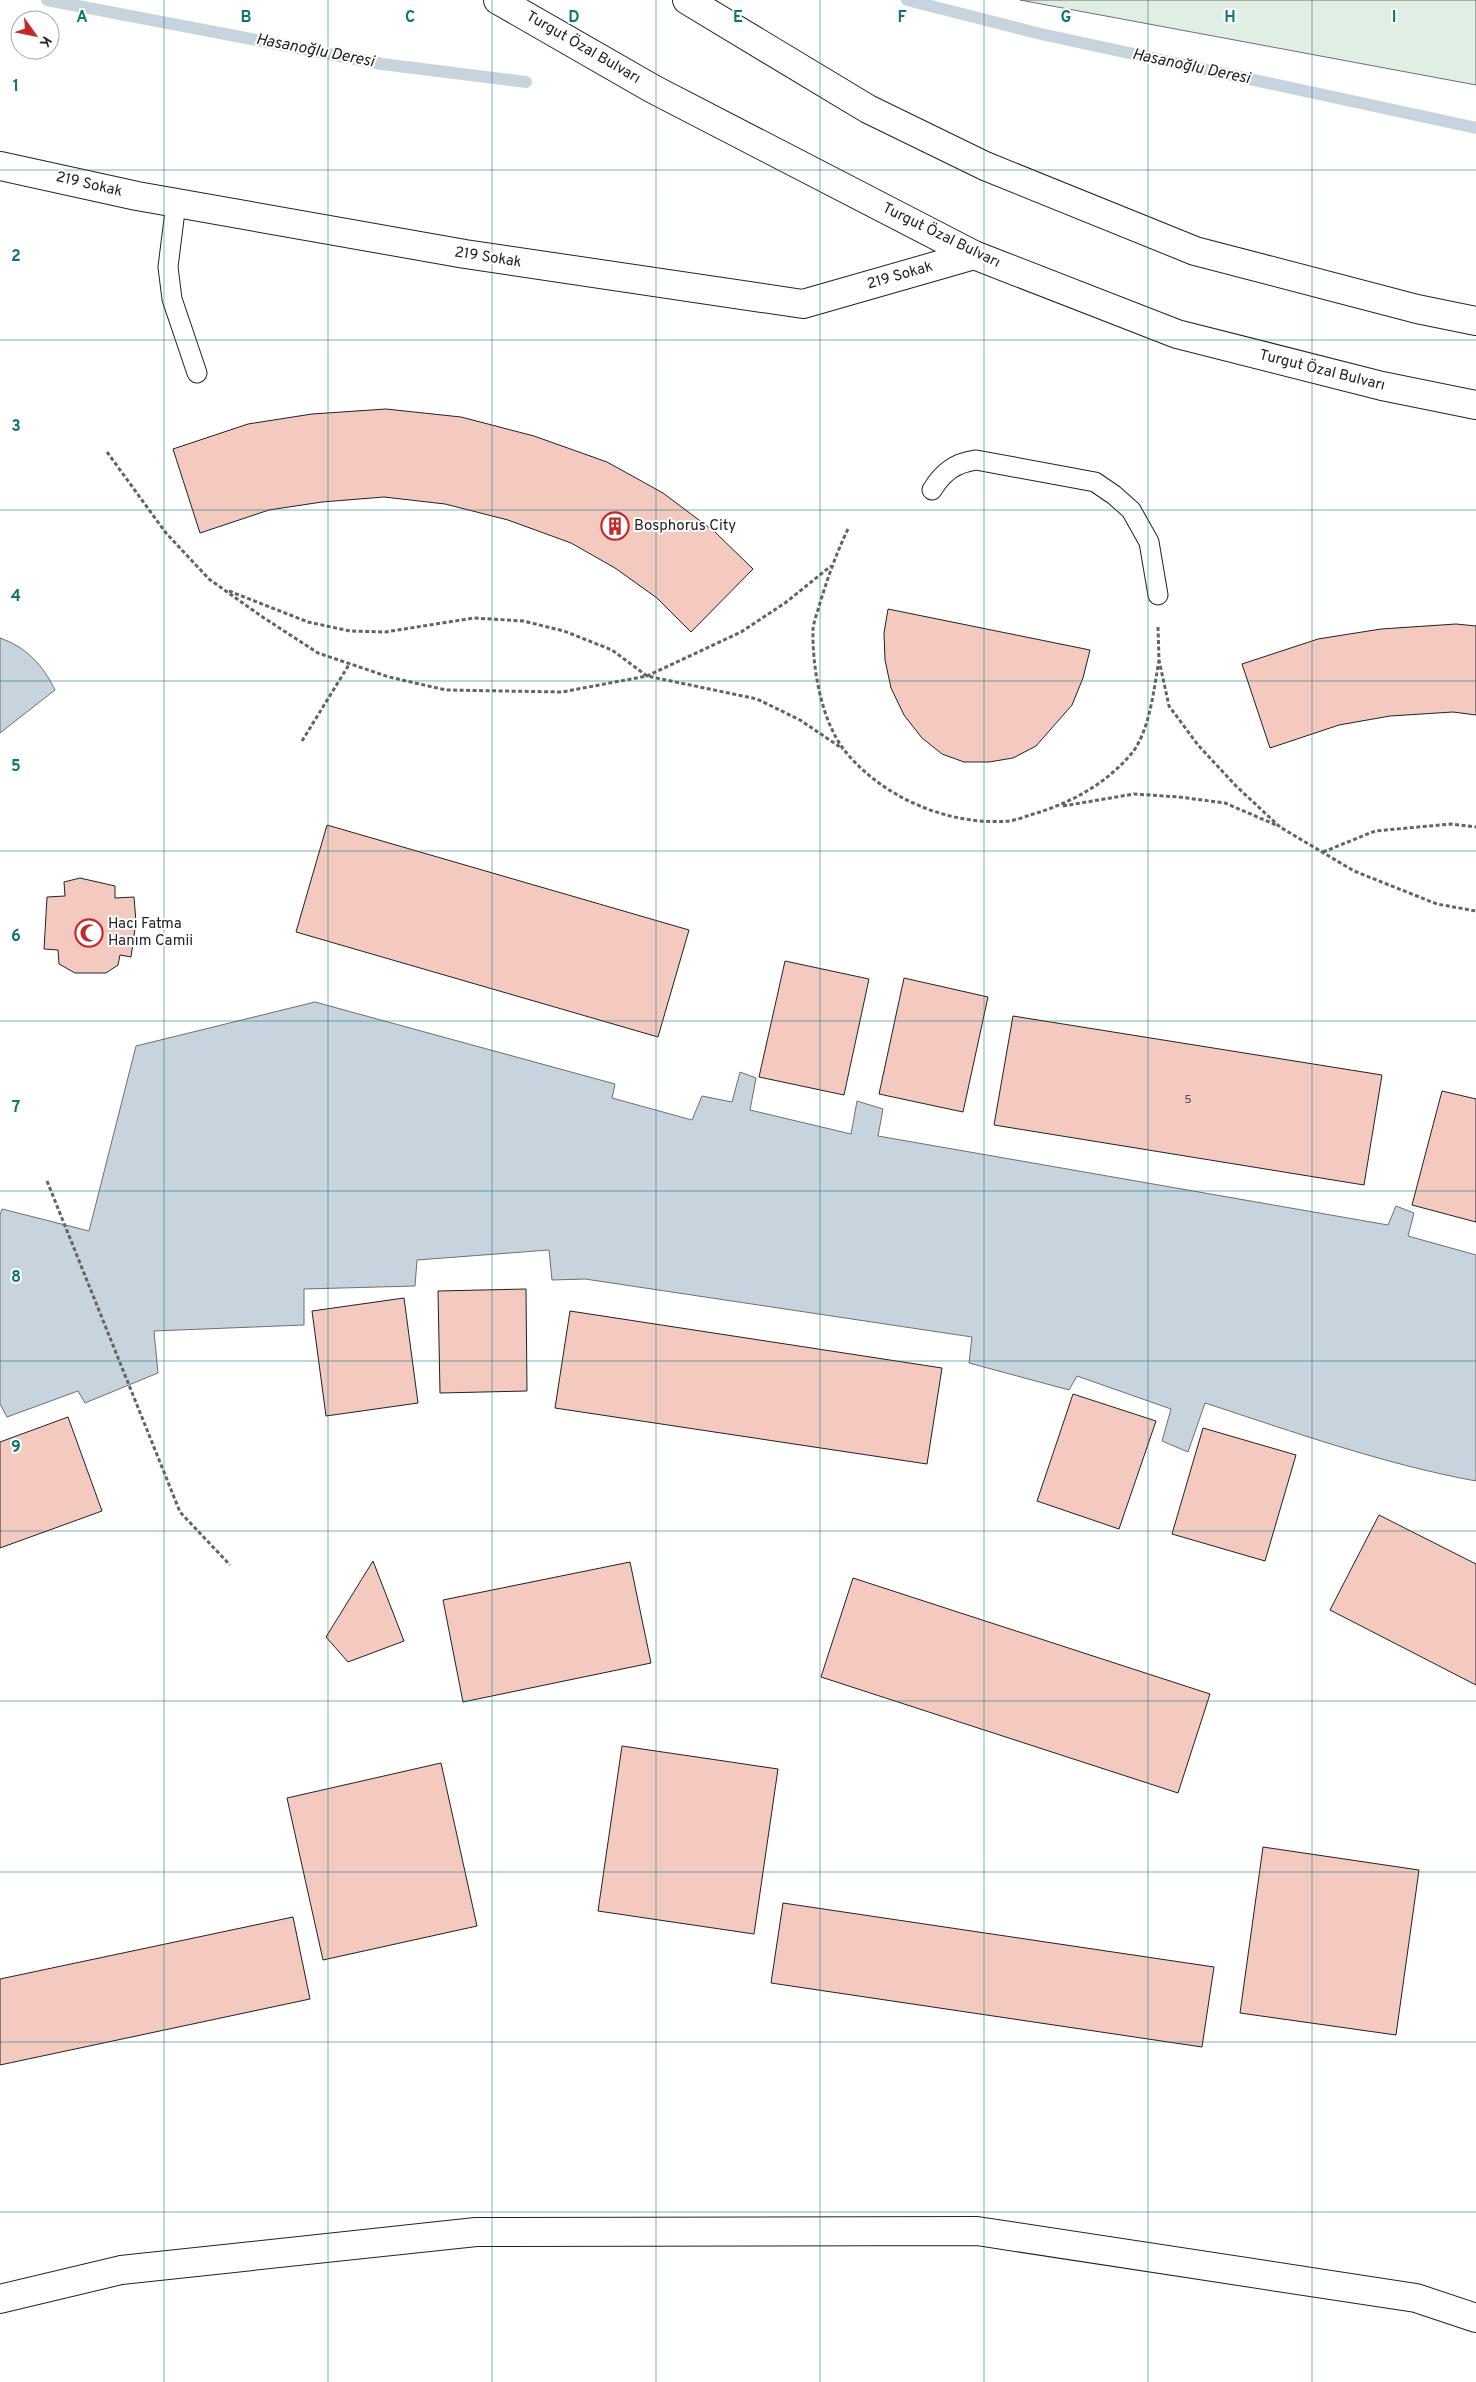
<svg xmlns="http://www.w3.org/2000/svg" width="1476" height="2382" viewBox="0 0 1476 2382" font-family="Overpass,sans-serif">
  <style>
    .green { fill: #e0efe3; stroke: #6f6f6f }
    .water { fill: #c7d3dd; stroke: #6f6f6f }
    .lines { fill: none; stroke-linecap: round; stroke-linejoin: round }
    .stream { stroke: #c7d3dd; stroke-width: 12 }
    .building { fill: #f3c9c0; stroke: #222 }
    .lane-casing { stroke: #222; stroke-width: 21 }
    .street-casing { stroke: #222; stroke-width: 30 }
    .secondary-casing { stroke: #222; stroke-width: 30 }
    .primary-casing { stroke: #222; stroke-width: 30 }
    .path { stroke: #646464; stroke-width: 3; stroke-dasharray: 4 2.5; stroke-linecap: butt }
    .lane { stroke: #fff; stroke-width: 19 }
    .street { stroke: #fff; stroke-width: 28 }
    .secondary { stroke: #fff; stroke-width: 28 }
    .primary { stroke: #fff; stroke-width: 28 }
    .grid { fill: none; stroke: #0f766e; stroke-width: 1; stroke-opacity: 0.55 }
    .labels { text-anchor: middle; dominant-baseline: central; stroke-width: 4; stroke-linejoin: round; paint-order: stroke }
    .number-label { font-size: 12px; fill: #564c4a }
    .street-label { font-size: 15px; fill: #222; stroke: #fff }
    .poi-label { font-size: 15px; fill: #222; stroke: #fff; text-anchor: start }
    .water-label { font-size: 16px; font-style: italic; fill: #222; stroke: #fff }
    .grid-label { font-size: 16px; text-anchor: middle; font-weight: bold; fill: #0f766e; stroke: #fff; stroke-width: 4; stroke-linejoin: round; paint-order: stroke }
  </style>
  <rect width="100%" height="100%" fill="#fff"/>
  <path class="green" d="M 1020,0 L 1476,0 L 1476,85 Z"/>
  <path class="water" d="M 0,638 C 26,647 43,665 55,690 L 0,733 Z
    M 315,1002 L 615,1084 L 612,1098 L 692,1120 L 702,1096 L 732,1102 L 740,1072 L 756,1078 L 750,1110 L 851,1134 L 857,1101 L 883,1109 L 878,1136 L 1388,1225 L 1396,1206 L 1414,1213 L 1408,1236 L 1476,1255 L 1476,1481 C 1383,1464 1294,1432 1205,1403 L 1188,1452 L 1162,1441 L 1171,1409 L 1077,1376 L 1069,1390 L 969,1363 L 972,1337 L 585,1279 L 552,1280 L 549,1250 L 417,1260 L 415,1286 L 304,1289 L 304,1325 L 154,1331 L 158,1373 L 85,1403 L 78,1391 L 7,1417 L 0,1404 L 0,1215 L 2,1209 L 89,1231 L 136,1046 Z"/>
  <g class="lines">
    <path class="stream" d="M 47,0 L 382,64 L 526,82
      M 907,0 L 1041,34 L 1476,128"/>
  </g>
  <path class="building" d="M 386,409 L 461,417 L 534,436 L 607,462 L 663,493 L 715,532 L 753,569 L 691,632 L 657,598 L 615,568 L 571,543 L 508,520 L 445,504 L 384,497 L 322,502 L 269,510 L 200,533 L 173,449 L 248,424 L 312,414 Z
    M 888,609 L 1090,650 L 1083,678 L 1072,705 L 1036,746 L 1013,758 L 989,762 L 964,762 L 942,754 L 922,738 L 904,715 L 891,688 L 885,660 L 884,633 Z
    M 1456,624 L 1476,626 L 1476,715 L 1453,712 L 1390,716 L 1339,725 L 1270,748 L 1242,664 L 1318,639 L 1381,629 Z
    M 327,825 L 689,930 L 658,1037 L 296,932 Z
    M 80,878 L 115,886 L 115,898 L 134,897 L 136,922 L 131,957 L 120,955 L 118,965 L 106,973 L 75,973 L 59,964 L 58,950 L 44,949 L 47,897 L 65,896 L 64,882 Z
    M 785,961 L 869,979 L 844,1095 L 759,1077 Z
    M 904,978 L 988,997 L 963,1112 L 879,1094 Z
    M 1013,1016 L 1382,1075 L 1364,1185 L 994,1125 Z
    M 1442,1091 L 1476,1099 L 1476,1222 L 1412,1205 Z
    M 526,1289 L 527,1391 L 440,1393 L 438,1291 Z
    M 404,1298 L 418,1403 L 326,1416 L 312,1311 Z
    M 570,1311 L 942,1368 L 927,1464 L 555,1408 Z
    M 1073,1394 L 1156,1421 L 1119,1529 L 1037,1501 Z
    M 68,1417 L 102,1511 L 0,1548 L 0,1442 Z
    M 1203,1428 L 1296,1455 L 1265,1561 L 1172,1534 Z
    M 1379,1515 L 1476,1564 L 1476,1685 L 1330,1610 Z
    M 373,1561 L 404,1641 L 348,1662 L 326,1637 Z
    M 630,1562 L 651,1663 L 463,1702 L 443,1600 Z
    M 853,1578 L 1210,1694 L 1178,1793 L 821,1677 Z
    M 622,1746 L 778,1769 L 754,1934 L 598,1911 Z
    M 441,1763 L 477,1926 L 323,1960 L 287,1798 Z
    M 1263,1847 L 1419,1870 L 1396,2035 L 1240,2013 Z
    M 783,1903 L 1214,1967 L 1202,2047 L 771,1983 Z
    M 293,1917 L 310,1999 L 0,2065 L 0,1979 Z"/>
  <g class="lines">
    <g class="lane-casing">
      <path id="lane" d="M 176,203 L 168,267 L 172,299 L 197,373
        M 932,490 C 943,472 955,463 976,460 L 1095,482 L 1114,495 L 1131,510 L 1149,542 L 1158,595"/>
    </g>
    <g class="street-casing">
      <path id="street" d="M 0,166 L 137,196 L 465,254 L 803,304 L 974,255"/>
    </g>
    <g class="secondary-casing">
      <path id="secondary" d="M 0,2299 L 121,2270 L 476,2232 L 977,2231 L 1416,2298 L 1476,2318"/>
    </g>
    <g class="primary-casing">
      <path id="primary" d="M 498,0 L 653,89 L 974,255 L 1177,334 L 1382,386 L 1476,405
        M 687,0 L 868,109 L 985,166 L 1195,251 L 1417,309 L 1476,321"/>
    </g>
    <path class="path" d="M 107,452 L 166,533 L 209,579 L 261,616 L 318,653 L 389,677 L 446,690 L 562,692 L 647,676 L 741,632 L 785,603 L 831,566
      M 848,529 C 836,554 828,577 820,603 C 818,611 814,620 813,629 C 812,666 821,721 845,751 C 883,798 949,826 1009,821 C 1016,820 1024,817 1030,815 C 1069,804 1105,785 1132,753 C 1150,730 1154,688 1159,660
      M 229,591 L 308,622 L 350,631 L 385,632 L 474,618 L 523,621 L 564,631 L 612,650 L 647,676 L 757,699 L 800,720 L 843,749
      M 1158,627 L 1159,660 L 1169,706 L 1198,745 L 1236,786 L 1280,827 L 1354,871 L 1437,904 L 1476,911
      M 302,741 L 350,663
      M 1063,806 L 1134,794 L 1179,797 L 1225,803 L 1276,825
      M 1323,852 L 1375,831 L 1451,824 L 1476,827
      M 47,1181 L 180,1512 L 230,1565"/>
    <use href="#lane" class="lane"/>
    <use href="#street" class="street"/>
    <use href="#secondary" class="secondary"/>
    <use href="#primary" class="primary"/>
  </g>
  <path class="grid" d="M 164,0 L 164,2382M 328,0 L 328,2382M 492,0 L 492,2382M 656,0 L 656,2382M 820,0 L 820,2382M 984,0 L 984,2382M 1148,0 L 1148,2382M 1312,0 L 1312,2382M 0,170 L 1476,170M 0,340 L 1476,340M 0,510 L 1476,510M 0,681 L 1476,681M 0,851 L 1476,851M 0,1021 L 1476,1021M 0,1191 L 1476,1191M 0,1361 L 1476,1361M 0,1531 L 1476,1531M 0,1701 L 1476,1701M 0,1872 L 1476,1872M 0,2042 L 1476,2042M 0,2212 L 1476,2212"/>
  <defs>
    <g id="building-ring" transform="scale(1.4375)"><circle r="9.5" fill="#fff" stroke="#c62828" stroke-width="1.5"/><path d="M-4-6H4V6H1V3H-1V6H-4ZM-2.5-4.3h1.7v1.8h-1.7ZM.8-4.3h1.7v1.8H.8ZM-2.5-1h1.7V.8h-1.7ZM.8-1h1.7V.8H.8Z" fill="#c62828"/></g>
    <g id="mosque-ring" transform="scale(1.4375)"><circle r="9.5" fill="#fff" stroke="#c62828" stroke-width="1.5"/><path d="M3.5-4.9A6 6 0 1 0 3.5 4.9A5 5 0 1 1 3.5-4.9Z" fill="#c62828"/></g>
  </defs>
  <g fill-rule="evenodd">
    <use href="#building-ring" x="615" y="526"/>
    <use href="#mosque-ring" x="89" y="933"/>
  </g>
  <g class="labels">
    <g class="number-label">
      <text x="1188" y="1100">5</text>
    </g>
    <g class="street-label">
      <text transform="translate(583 48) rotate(30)">Turgut Özal Bulvarı</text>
      <text transform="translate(89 185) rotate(13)">219 Sokak</text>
      <text transform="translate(941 236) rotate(26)">Turgut Özal Bulvarı</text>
      <text transform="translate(488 258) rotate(9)">219 Sokak</text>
      <text transform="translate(900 276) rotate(-16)">219 Sokak</text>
      <text transform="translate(1322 371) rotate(14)">Turgut Özal Bulvarı</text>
    </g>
    <g class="poi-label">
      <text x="634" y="526">Bosphorus City</text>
      <text x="108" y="924">Hacı Fatma<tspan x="108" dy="17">Hanım Camii</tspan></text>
    </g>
    <g class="water-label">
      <text transform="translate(315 51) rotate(11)">Hasanoğlu Deresi</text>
      <text transform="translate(1191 67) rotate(12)">Hasanoğlu Deresi</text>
    </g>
  </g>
  <g class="grid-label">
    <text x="82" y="22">A</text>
    <text x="246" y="22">B</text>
    <text x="410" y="22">C</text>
    <text x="574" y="22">D</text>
    <text x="738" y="22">E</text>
    <text x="902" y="22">F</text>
    <text x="1066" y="22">G</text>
    <text x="1230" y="22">H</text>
    <text x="1394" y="22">I</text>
    <text x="16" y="91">1</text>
    <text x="16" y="261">2</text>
    <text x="16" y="431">3</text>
    <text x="16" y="601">4</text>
    <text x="16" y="771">5</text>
    <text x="16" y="941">6</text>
    <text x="16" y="1112">7</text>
    <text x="16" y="1282">8</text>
    <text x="16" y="1452">9</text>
  </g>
  <g transform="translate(35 35) rotate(123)"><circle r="24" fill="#ffffff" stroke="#a7a7a7"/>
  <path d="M0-4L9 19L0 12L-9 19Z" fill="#c62828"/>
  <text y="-8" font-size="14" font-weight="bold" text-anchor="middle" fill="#222222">K</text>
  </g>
</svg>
